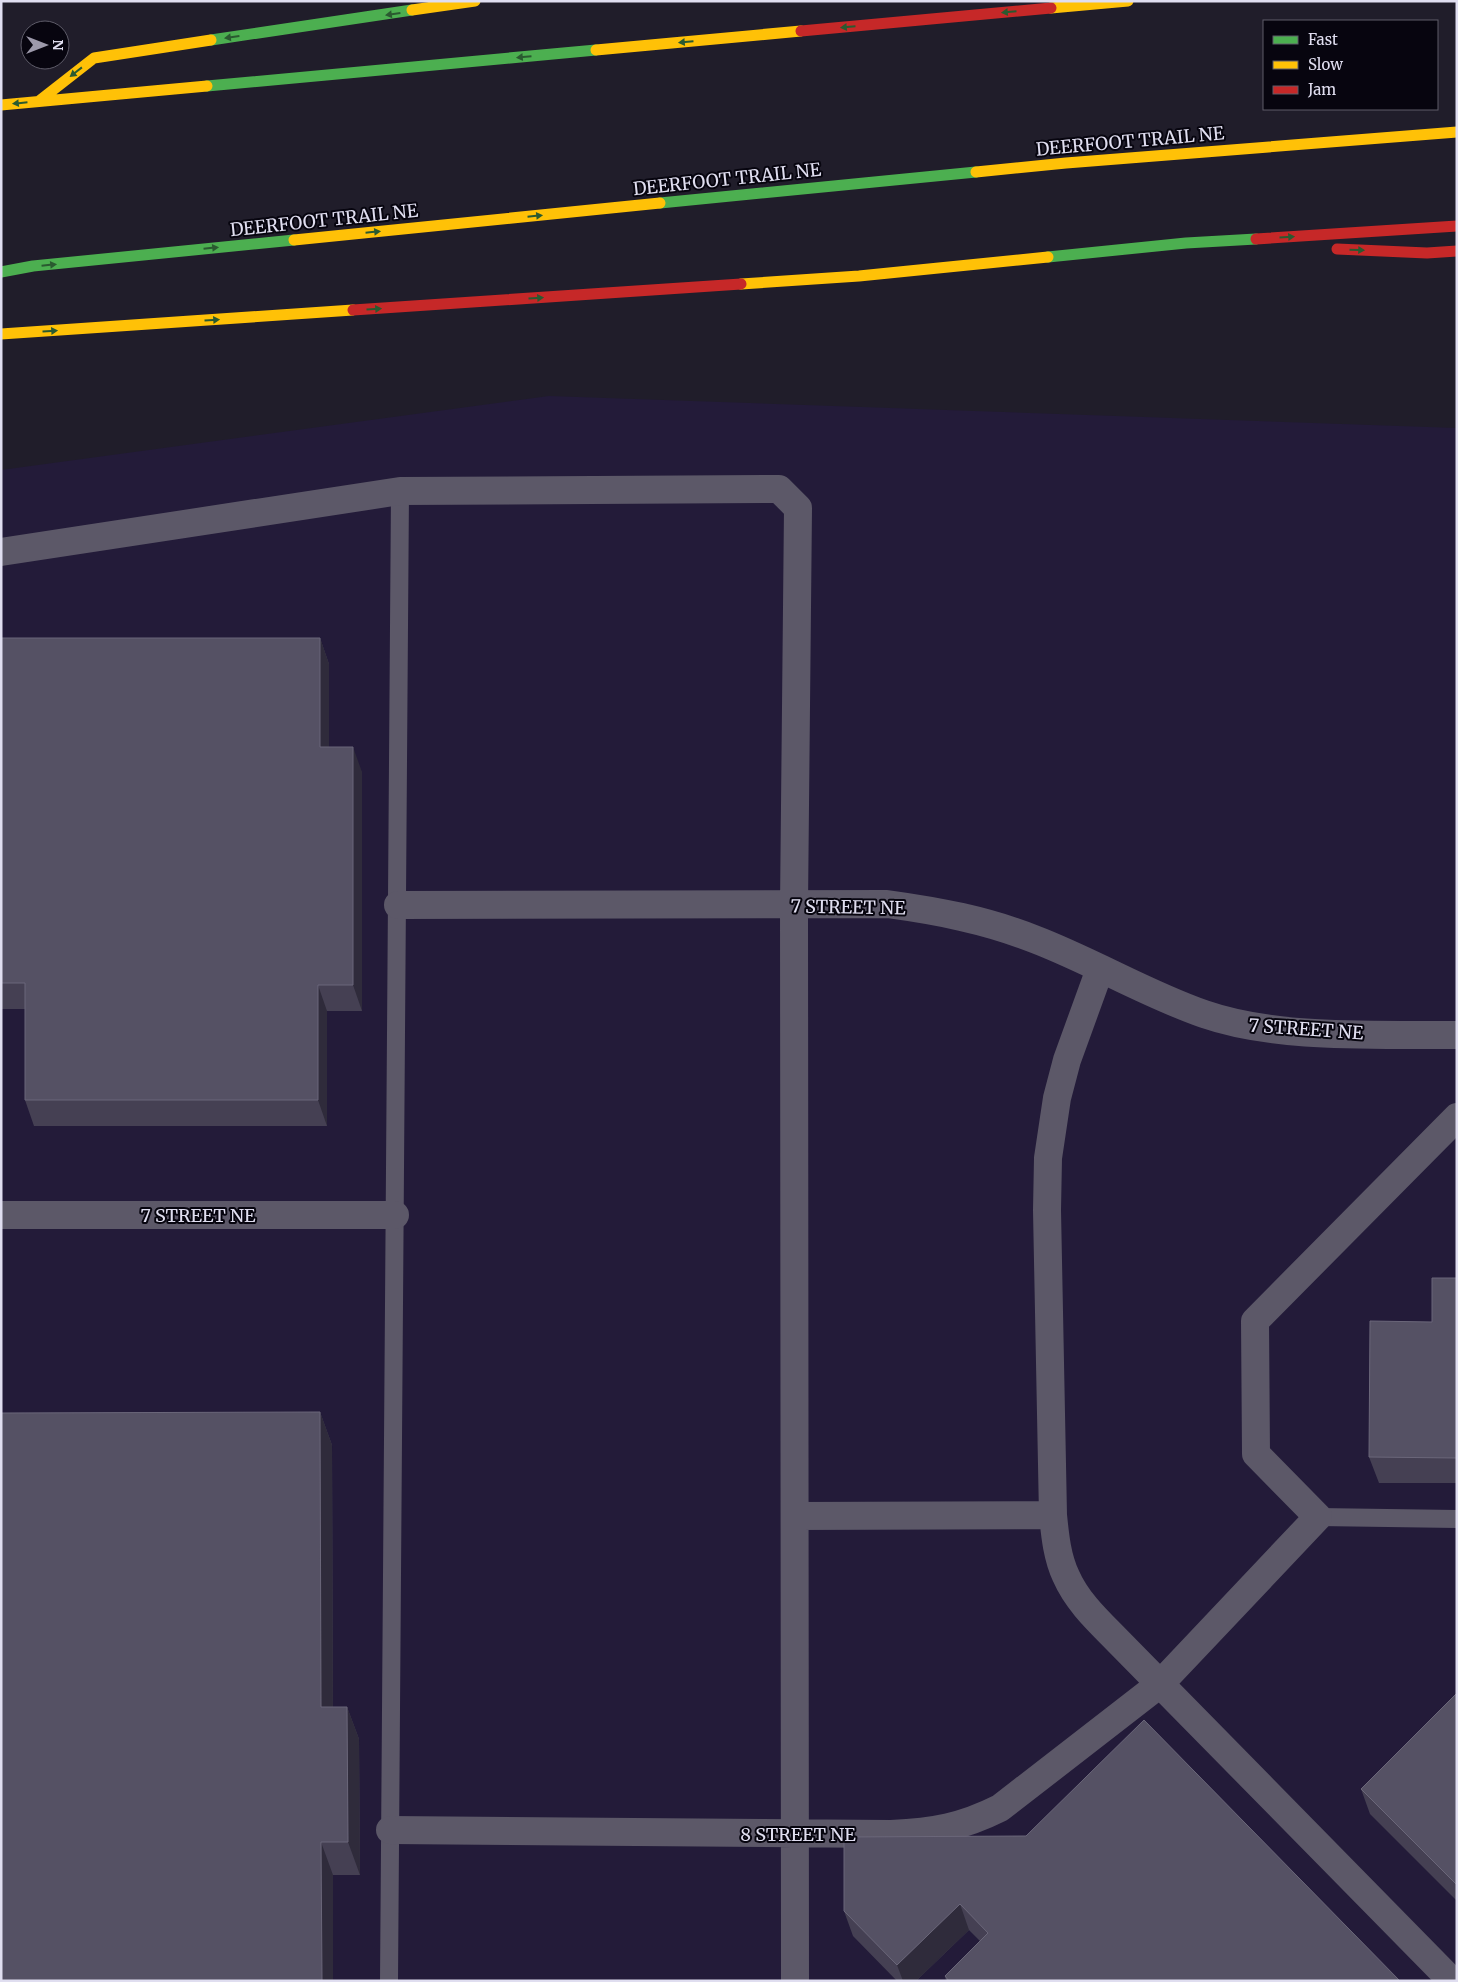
<svg xmlns="http://www.w3.org/2000/svg" width="1458" height="1982" viewBox="0 0 1458 1982" font-family="Merriweather,serif">
  <style>
    .built { fill: #231b39 }
    .lines { fill: none; stroke-linecap: round; stroke-linejoin: round }
    .lane { stroke: #5c5868; stroke-width: 18 }
    .street { stroke: #5c5868; stroke-width: 28 }
    .fast { stroke: #4caf50; stroke-width: 11 }
    .slow { stroke: #ffc107; stroke-width: 11 }
    .jam { stroke: #c62828; stroke-width: 11 }
    .wall { fill: #454053 }
    .shaded-wall { fill: #2f2b3b }
    .building { fill: #555164; stroke: #6b677a }
    .oneway { fill: #2a5a30 }
    .labels { text-anchor: middle; dominant-baseline: central; stroke-width: 4; stroke-linejoin: round; paint-order: stroke }
    .street-label { font-size: 18px; fill: #e0def0; stroke: #07050f }
  </style>
  <rect width="100%" height="100%" fill="#201d2a"/>
  <path class="built" d="M 549,396 L 1457,428 L 1457,1981 L 1,1981 L 1,470 Z"/>
  <g class="lines">
    <path class="lane" d="M 1318,1517 L 1457,1519
      M 389,1981 L 400,491"/>
    <path class="street" d="M 1,552 L 400,491 L 779,489 L 798,508 L 794,905 L 795,1981
      M 398,905 L 887,904 C 938,911 986,920 1034,939 C 1092,961 1146,994 1204,1014 C 1279,1040 1378,1034 1457,1035
      M 1100,969 L 1067,1060 L 1057,1098 L 1048,1158 L 1047,1210 L 1053,1515 C 1055,1535 1057,1557 1066,1576 C 1076,1599 1094,1617 1111,1634 L 1452,1981
      M 1,1215 L 395,1215
      M 795,1516 L 1053,1515
      M 390,1830 L 891,1834 C 934,1832 962,1827 1000,1808 L 1160,1684 L 1318,1517 L 1256,1454 L 1255,1321 L 1457,1117"/>
    <path class="fast" d="M 211,40 L 412,10
      M 207,86 L 596,50
      M 660,203 L 976,172
      M 1048,257 L 1186,243 L 1256,239
      M 1,272 L 33,266 L 294,240"/>
    <path class="slow" d="M 1051,8 L 1128,1
      M 412,10 L 475,1
      M 596,50 L 801,31
      M 39,101 L 94,58 L 211,40
      M 1,105 L 207,86
      M 976,172 L 1066,163 L 1457,132
      M 294,240 L 660,203
      M 741,284 L 859,276 L 1048,257
      M 1,334 L 353,310"/>
    <path class="jam" d="M 801,31 L 1051,8
      M 1256,239 L 1457,226
      M 1337,249 L 1427,253 L 1457,251
      M 353,310 L 741,284"/>
  </g>
  <path class="wall" d="M 1,638 L 320,638 L 329,664 L 329,747 L 362,772 L 362,1011 L 327,1011 L 327,1126 L 34,1126 L 25,1100 L 25,1009 L 1,1009 Z
    M 1457,1278 L 1457,1483 L 1379,1483 L 1369,1457 L 1432,1322 Z
    M 320,1412 L 332,1445 L 333,1707 L 347,1707 L 359,1739 L 360,1875 L 333,1875 L 1,1981 Z
    M 1457,1693 L 1457,1901 L 1370,1814 L 1361,1789 Z
    M 844,1837 L 1400,1981 L 946,1981 L 945,1976 L 980,1941 L 969,1930 L 916,1981 L 897,1981 L 853,1936 L 844,1911 Z"/>
  <path class="shaded-wall" d="M 320,638 L 329,664 L 329,772 L 320,747 Z
    M 353,747 L 362,772 L 362,1011 L 353,985 Z
    M 318,985 L 327,1011 L 327,1126 L 318,1100 Z
    M 320,1412 L 332,1445 L 333,1739 L 321,1707 Z
    M 347,1707 L 359,1739 L 360,1875 L 348,1842 Z
    M 321,1842 L 333,1875 L 333,1981 L 322,1981 Z
    M 960,1904 L 969,1930 L 916,1981 L 903,1981 L 897,1965 Z"/>
  <path class="building" d="M 1,638 L 320,638 L 320,747 L 353,747 L 353,985 L 318,985 L 318,1100 L 25,1100 L 25,983 L 1,983 Z
    M 1432,1278 L 1457,1278 L 1457,1458 L 1369,1457 L 1370,1321 L 1432,1322 Z
    M 320,1412 L 321,1707 L 347,1707 L 348,1842 L 321,1842 L 322,1981 L 1,1981 L 1,1413 Z
    M 1457,1693 L 1457,1885 L 1361,1789 Z
    M 1144,1720 L 1400,1981 L 949,1981 L 945,1976 L 988,1933 L 960,1904 L 897,1965 L 844,1911 L 844,1837 L 1026,1836 Z"/>
  <defs><path id="oneway-solid" d="M-6-.8H1V-3.2L6.5 0L1 3.2V.8H-6Z" transform="scale(1.25)"/></defs>
  <g class="oneway">
    <use href="#oneway-solid" transform="translate(1009 12) rotate(175)"/>
    <use href="#oneway-solid" transform="translate(393 14) rotate(172)"/>
    <use href="#oneway-solid" transform="translate(848 27) rotate(175)"/>
    <use href="#oneway-solid" transform="translate(232 37) rotate(172)"/>
    <use href="#oneway-solid" transform="translate(686 42) rotate(175)"/>
    <use href="#oneway-solid" transform="translate(524 57) rotate(175)"/>
    <use href="#oneway-solid" transform="translate(76 72) rotate(142)"/>
    <use href="#oneway-solid" transform="translate(20 103) rotate(174)"/>
    <use href="#oneway-solid" transform="translate(535 216) rotate(-6)"/>
    <use href="#oneway-solid" transform="translate(373 232) rotate(-6)"/>
    <use href="#oneway-solid" transform="translate(1287 237) rotate(-4)"/>
    <use href="#oneway-solid" transform="translate(211 248) rotate(-6)"/>
    <use href="#oneway-solid" transform="translate(1357 250) rotate(2)"/>
    <use href="#oneway-solid" transform="translate(49 265) rotate(-6)"/>
    <use href="#oneway-solid" transform="translate(536 298) rotate(-4)"/>
    <use href="#oneway-solid" transform="translate(374 309) rotate(-4)"/>
    <use href="#oneway-solid" transform="translate(212 320) rotate(-4)"/>
    <use href="#oneway-solid" transform="translate(50 331) rotate(-4)"/>
  </g>
  <g class="labels">
    <g class="street-label">
      <text transform="translate(1130 141) rotate(-5)">DEERFOOT TRAIL NE</text>
      <text transform="translate(727 179) rotate(-6)">DEERFOOT TRAIL NE</text>
      <text transform="translate(324 220) rotate(-6)">DEERFOOT TRAIL NE</text>
      <text transform="translate(848 907) rotate(1)">7 STREET NE</text>
      <text transform="translate(1306 1029) rotate(4)">7 STREET NE</text>
      <text x="198" y="1215">7 STREET NE</text>
      <text x="798" y="1834">8 STREET NE</text>
    </g>
  </g>
  <rect width="1458" height="1982" fill="none" stroke="#e0def0" stroke-width="5"/>
  <rect x="1263" y="20" width="175" height="90" fill="#07050f" stroke="#5e5c69"/>
  <rect x="1273" y="36" width="25" height="8" fill="#4caf50" stroke="#5e5c69"/>
  <text x="1308" y="45" font-size="15" fill="#e0def0">Fast</text>
  <rect x="1273" y="61" width="25" height="8" fill="#ffc107" stroke="#5e5c69"/>
  <text x="1308" y="70" font-size="15" fill="#e0def0">Slow</text>
  <rect x="1273" y="86" width="25" height="8" fill="#c62828" stroke="#5e5c69"/>
  <text x="1308" y="95" font-size="15" fill="#e0def0">Jam</text>
  <g transform="translate(45 45) rotate(90)"><circle r="24" fill="#07050f" stroke="#5e5c69"/>
  <path d="M0-4L9 19L0 12L-9 19Z" fill="#9d9aab"/>
  <text y="-8" font-size="14" font-weight="bold" text-anchor="middle" fill="#e0def0">N</text>
  </g>
</svg>
